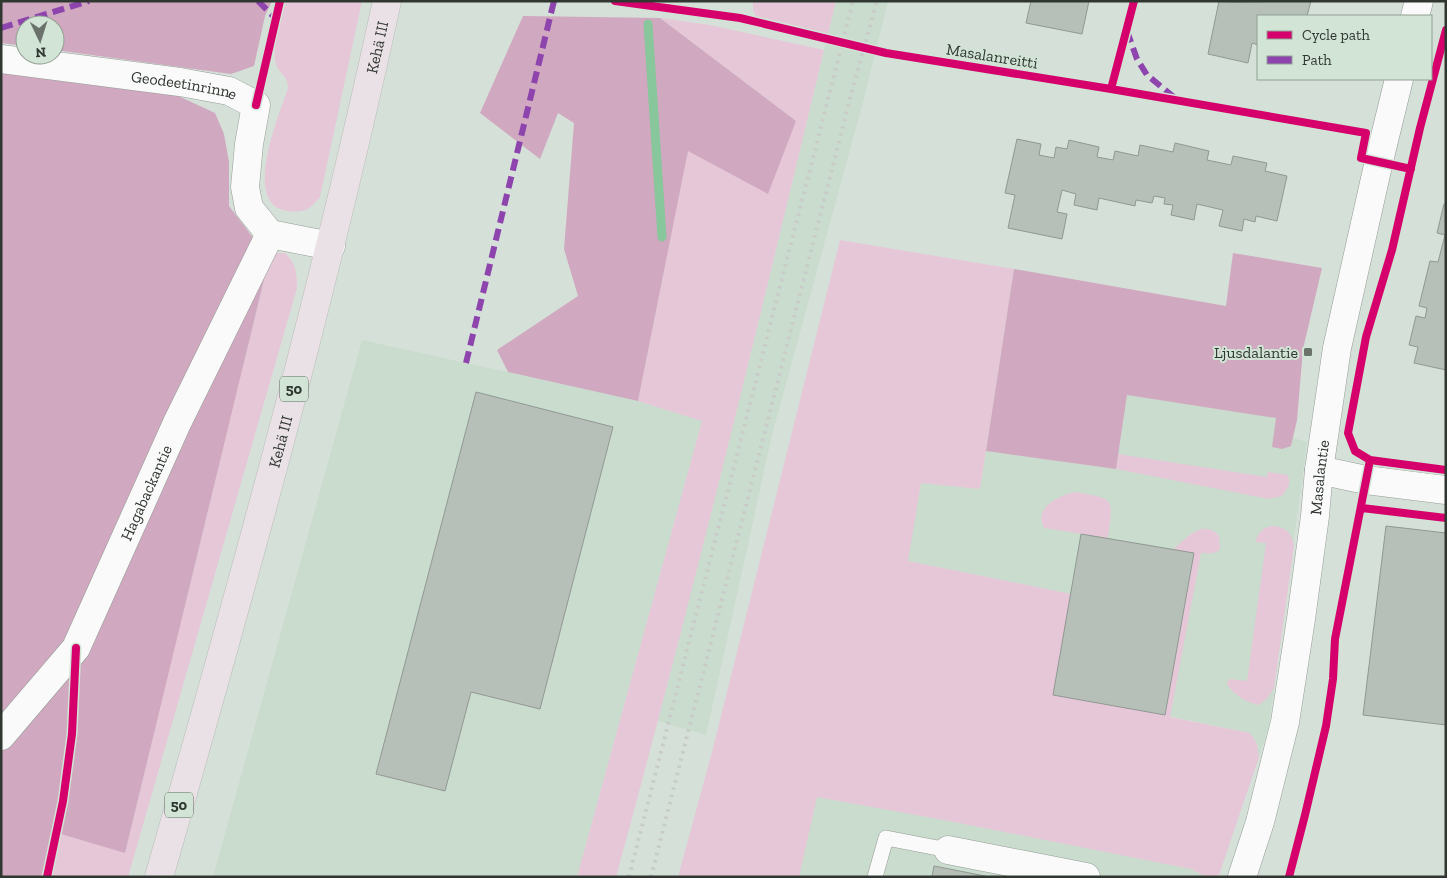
<svg xmlns="http://www.w3.org/2000/svg" width="1447" height="878" viewBox="0 0 1447 878" font-family="'Zilla Slab',serif">
  <style>
    .built { fill: #c9dccd }
    .green { fill: #e6c7d8 }
    .forest { fill: #d0a8bf }
    .lines { fill: none; stroke-linecap: round; stroke-linejoin: round }
    .stream { stroke: #88c69b; stroke-width: 9 }
    .building { fill: #b7bfb9; stroke: #919893 }
    .service-casing { stroke: #959c97; stroke-width: 16 }
    .minor-casing { stroke: #959c97; stroke-width: 29 }
    .tertiary-casing { stroke: #959c97; stroke-width: 29 }
    .trunk-casing { stroke: #b7bdb8; stroke-width: 29 }
    .service { stroke: #f9faf9; stroke-width: 15 }
    .minor { stroke: #f9faf9; stroke-width: 28 }
    .tertiary { stroke: #f9faf9; stroke-width: 28 }
    .trunk { stroke: #eae1e6; stroke-width: 28 }
    .rail { stroke: #c8cbc9; stroke-width: 4; stroke-dasharray: 2.5 5; stroke-linecap: butt }
    .quiet { stroke: #8e44ad; stroke-width: 6; stroke-dasharray: 12 6; stroke-linecap: butt }
    .cycleway-casing { stroke: #d1e4d5; stroke-width: 11 }
    .cycleway { stroke: #d6006c; stroke-width: 8 }
    .poi-dot { fill: #6a726b; stroke: #d1e4d5; stroke-width: 2 }
    .labels { text-anchor: middle; dominant-baseline: central; stroke-width: 4; stroke-linejoin: round; paint-order: stroke }
    .shield { fill: #d1e4d5; stroke: #606b62; stroke-width: 1 }
    .shield-label { font-size: 15px; font-weight: bold; fill: #303731 }
    .street-label { font-size: 16px; fill: #303731; stroke: #d1e4d5 }
    .poi-label { font-size: 16px; fill: #303731; stroke: #d1e4d5; text-anchor: end }
  </style>
  <rect width="100%" height="100%" fill="#d5e0d8"/>
  <path class="built" d="M 836,1 L 888,1 L 863,102 L 772,435 L 706,735 L 658,721 L 752,349 Z
    M 362,340 L 638,401 L 702,421 L 577,877 L 213,877 Z
    M 1127,395 L 1277,418 L 1293,438 L 1307,442 L 1269,725 L 1259,757 L 1257,744 L 1250,733 L 1165,715 L 1053,695 L 1071,594 L 907,561 L 921,483 L 980,489 L 986,451 L 1116,469 Z
    M 739,759 L 954,822 L 1191,869 L 1206,877 L 713,877 Z"/>
  <path class="green" d="M 286,1 L 362,1 L 320,197 C 309,210 305,213 288,211 C 240,206 280,113 288,88 C 288,75 279,74 276,64 C 271,49 282,17 286,1 Z
    M 753,1 L 836,1 L 828,34 L 757,17 L 753,11 Z
    M 660,18 L 710,25 L 824,50 C 758,326 691,603 616,877 L 577,877 L 702,421 L 638,401 L 688,150 L 796,121 Z
    M 840,240 L 1014,269 L 980,489 L 921,483 L 908,561 L 1071,594 L 1053,695 L 1165,715 L 1194,554 L 1173,550 C 1186,538 1203,518 1219,536 L 1220,549 C 1214,555 1209,553 1201,553 L 1170,717 L 1250,733 L 1257,744 L 1259,757 L 1219,875 L 1206,877 L 1191,869 L 954,822 L 817,797 L 799,877 L 678,877 L 712,752 Z
    M 276,253 L 285,253 C 296,263 297,273 297,288 L 128,877 L 41,877 L 54,832 L 125,852 L 269,259 Z
    M 1118,454 L 1267,477 L 1268,472 L 1287,475 C 1292,484 1288,488 1282,496 L 1269,499 L 1116,469 Z
    M 1074,492 C 1116,499 1113,497 1108,538 L 1044,528 C 1033,507 1059,496 1074,492 Z
    M 1271,526 C 1285,526 1292,532 1294,546 L 1274,688 L 1267,699 L 1258,705 C 1246,702 1234,695 1227,684 L 1229,679 L 1247,681 L 1266,543 L 1255,542 C 1259,533 1261,529 1271,526 Z"/>
  <path class="forest" d="M 1,1 L 272,1 L 265,16 L 254,66 L 231,74 L 55,50 L 55,25 L 25,25 L 25,46 L 1,43 Z
    M 523,16 L 660,18 L 796,121 L 768,194 L 688,151 L 638,401 L 508,372 L 497,350 L 578,296 L 564,249 L 574,123 L 558,113 L 540,159 L 480,113 Z
    M 1,73 L 174,94 L 215,113 L 224,134 L 229,162 L 229,206 L 269,259 L 125,853 L 54,832 L 41,877 L 1,877 Z
    M 1233,253 L 1322,268 L 1303,349 L 1297,420 L 1291,446 L 1282,449 L 1272,447 L 1276,418 L 1127,395 L 1116,469 L 986,451 L 1014,269 L 1226,306 Z"/>
  <g class="lines">
    <path class="stream" d="M 648,24 L 662,237"/>
  </g>
  <path class="building" d="M 1031,1 L 1089,1 L 1082,34 L 1026,23 Z
    M 1219,1 L 1233,2 L 1311,1 L 1307,16 L 1258,16 L 1258,45 L 1252,43 L 1248,63 L 1208,54 Z
    M 1017,139 L 1041,144 L 1039,155 L 1054,158 L 1056,147 L 1067,149 L 1069,140 L 1099,147 L 1097,157 L 1113,160 L 1115,151 L 1138,156 L 1140,145 L 1173,152 L 1175,143 L 1209,151 L 1207,160 L 1231,165 L 1233,156 L 1267,163 L 1265,171 L 1287,176 L 1277,221 L 1256,216 L 1255,222 L 1244,219 L 1242,231 L 1219,226 L 1223,210 L 1197,204 L 1194,220 L 1171,215 L 1173,205 L 1164,204 L 1165,198 L 1154,196 L 1152,203 L 1136,200 L 1135,206 L 1099,198 L 1097,210 L 1074,205 L 1076,194 L 1062,190 L 1057,212 L 1067,214 L 1062,239 L 1008,228 L 1015,195 L 1005,193 Z
    M 1444,204 L 1446,204 L 1446,370 L 1414,363 L 1418,347 L 1409,345 L 1416,316 L 1425,318 L 1427,308 L 1419,306 L 1430,261 L 1438,262 L 1445,235 L 1437,233 Z
    M 476,392 L 613,427 L 540,709 L 471,692 L 445,791 L 376,774 Z
    M 1386,526 L 1446,533 L 1446,725 L 1363,715 Z
    M 1081,534 L 1194,553 L 1165,715 L 1053,695 Z
    M 934,866 L 985,876 L 985,877 L 932,877 Z"/>
  <g class="lines">
    <g class="service-casing">
      <path id="service" d="M 875,877 L 886,838 L 948,850"/>
    </g>
    <g class="minor-casing">
      <g id="minor">
        <path id="s1" d="M 1,59 L 180,82 L 229,91 L 256,105 L 249,144 L 245,187 L 249,208 L 270,234 L 331,246"/>
        <path d="M 1319,470 L 1366,480 L 1446,490"/>
        <path id="s2" d="M 1,736 L 76,648 L 177,423 L 270,234"/>
        <path d="M 948,850 L 1086,877"/>
      </g>
    </g>
    <g class="tertiary-casing">
      <g id="tertiary">
        <path d="M 1415,16 L 1419,1"/>
        <path id="s3" d="M 1242,877 L 1260,822 L 1285,722 L 1301,619 L 1315,516 L 1319,470 L 1337,348 L 1379,161 L 1399,79"/>
      </g>
    </g>
    <g class="trunk-casing">
      <g id="trunk">
        <path id="s4" d="M 159,877 C 242,587 323,296 387,1"/>
      </g>
    </g>
    <use href="#service" class="service"/>
    <use href="#minor" class="minor"/>
    <use href="#tertiary" class="tertiary"/>
    <use href="#trunk" class="trunk"/>
    <path class="rail" d="M 629,877 L 853,1
      M 651,877 L 853,87 L 877,1"/>
    <path class="quiet" d="M 258,1 L 275,18
      M 1,28 L 89,1
      M 1127,31 L 1137,59 L 1147,75 L 1175,98
      M 466,363 L 554,1"/>
    <g class="cycleway-casing">
      <path id="cycleway" d="M 615,1 L 740,18 L 886,53 L 1111,89 L 1366,133 L 1361,158 L 1411,169
        M 1446,30 L 1420,128 L 1392,250 L 1366,337 L 1348,433 L 1355,451 L 1370,460 L 1446,470
        M 1111,89 L 1134,1
        M 256,105 L 280,1
        M 1362,508 L 1446,518
        M 47,877 L 63,801 L 72,734 L 76,648
        M 1289,877 L 1305,815 L 1326,726 L 1333,679 L 1335,639 L 1370,460"/>
    </g>
    <use href="#cycleway" class="cycleway"/>
  </g>
  <rect class="poi-dot" x="1303" y="347" width="10" height="10" rx="2.5"/>
  <g class="labels">
    <g class="shield">
      <rect x="280" y="376.5" width="28" height="25" rx="4"/>
      <rect x="165" y="792.5" width="28" height="25" rx="4"/>
    </g>
    <g class="shield-label">
      <text x="294" y="389">50</text>
      <text x="179" y="805">50</text>
    </g>
    <g class="street-label">
      <text stroke="none"><textPath href="#s4" startOffset="858">Kehä III</textPath></text>
      <text transform="translate(992 56) rotate(9)">Masalanreitti</text>
      <text stroke="none"><textPath href="#s1" startOffset="185">Geodeetinrinne</textPath></text>
      <text stroke="none"><textPath href="#s4" startOffset="452">Kehä III</textPath></text>
      <text stroke="none"><textPath href="#s3" startOffset="408">Masalantie</textPath></text>
      <text stroke="none"><textPath href="#s2" startOffset="286">Hagabackantie</textPath></text>
    </g>
    <g class="poi-label">
      <text x="1298" y="352">Ljusdalantie</text>
    </g>
  </g>
  <rect width="1447" height="878" fill="none" stroke="#303731" stroke-width="5"/>
  <rect x="1257" y="15" width="175" height="65" fill="#d1e4d5" stroke="#919f93"/>
  <rect x="1267" y="31" width="25" height="8" fill="#d6006c" stroke="#919f93"/>
  <text x="1302" y="40" font-size="15" fill="#303731">Cycle path</text>
  <rect x="1267" y="56" width="25" height="8" fill="#8e44ad" stroke="#919f93"/>
  <text x="1302" y="65" font-size="15" fill="#303731">Path</text>
  <g transform="translate(40 40) rotate(176)"><circle r="24" fill="#d1e4d5" stroke="#919f93"/>
  <path d="M0-4L9 19L0 12L-9 19Z" fill="#6a726b"/>
  <text y="-8" font-size="14" font-weight="bold" text-anchor="middle" fill="#303731">N</text>
  </g>
</svg>
